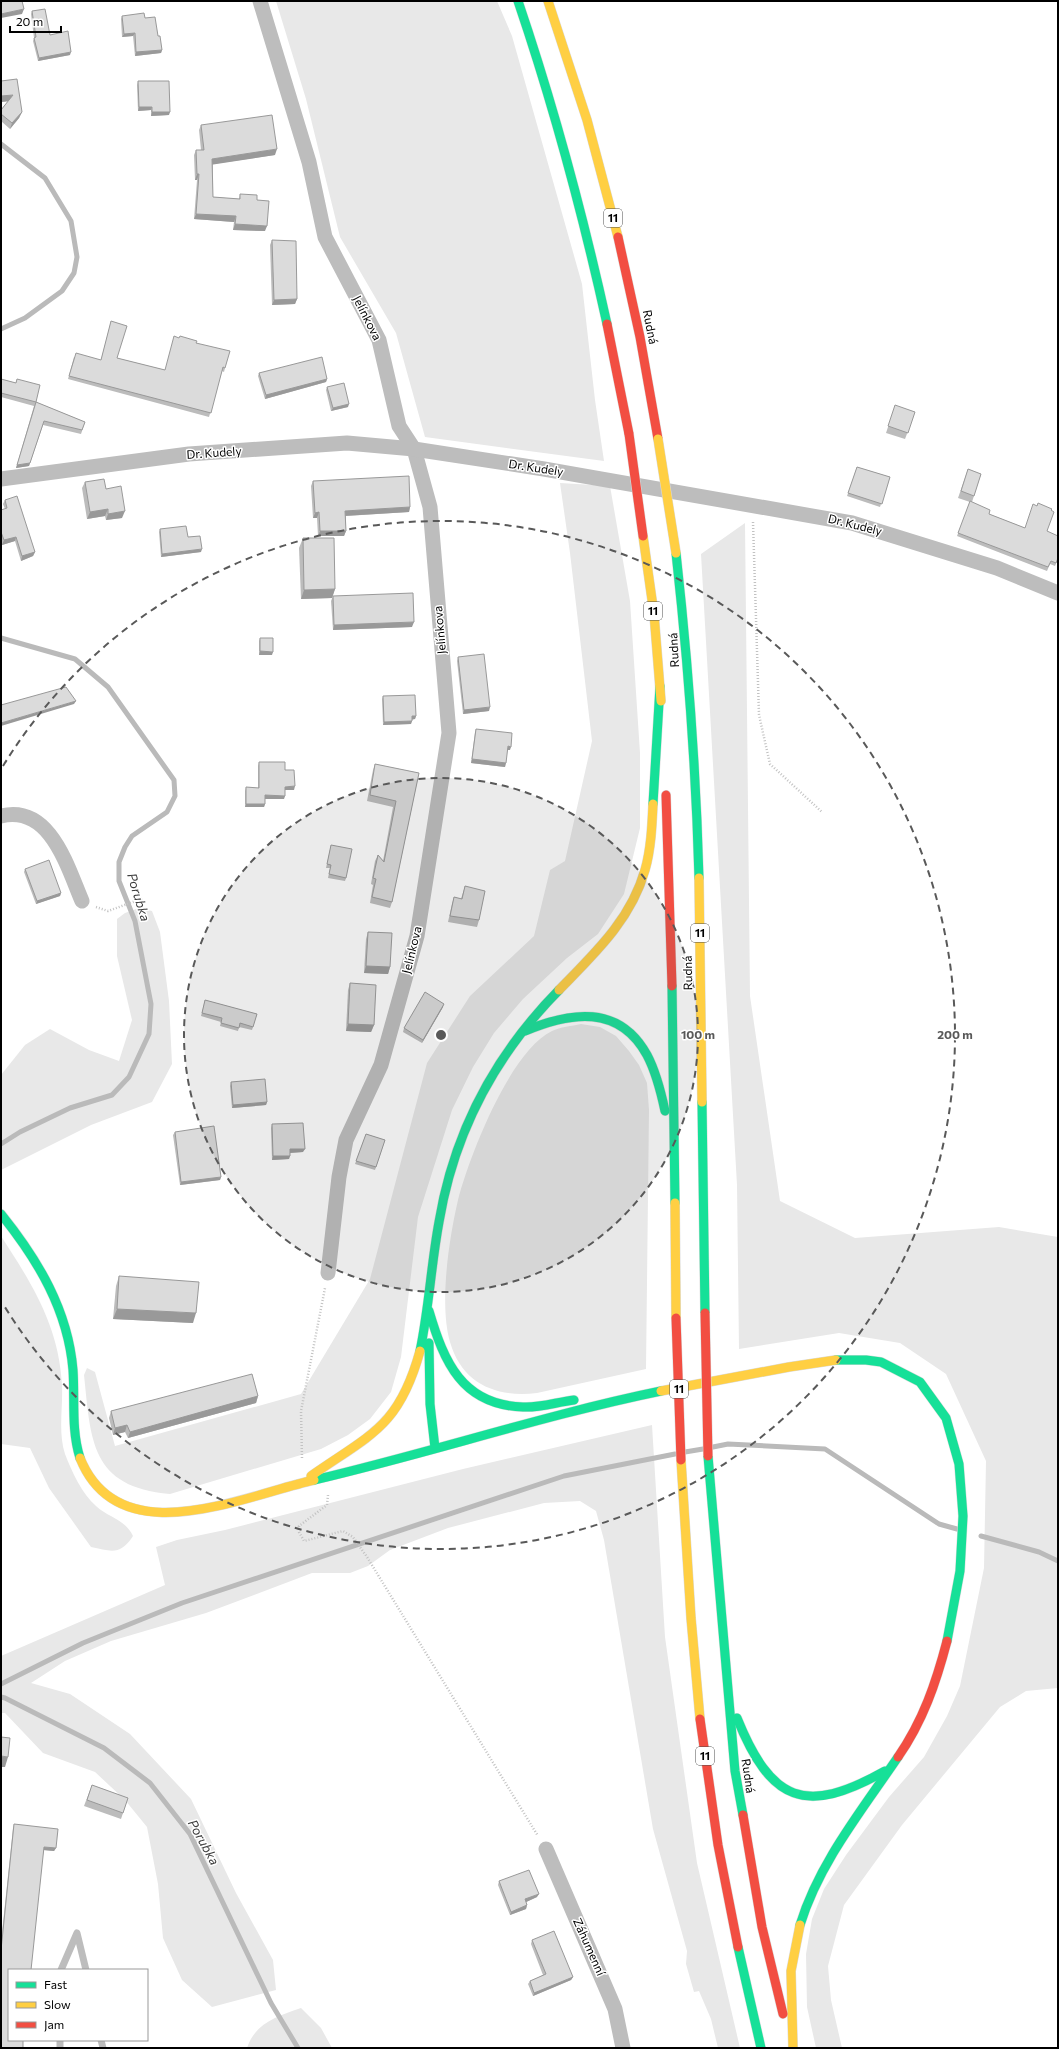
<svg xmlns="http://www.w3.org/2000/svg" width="1059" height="2049" viewBox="0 0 1059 2049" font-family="Commissioner,sans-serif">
<rect width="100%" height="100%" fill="#fff"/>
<g fill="#e8e8e8">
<path d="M276,1h221l15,35 70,248 13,116 9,61 -179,-24 -29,-104 -56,-96 -34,-138z"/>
<path d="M560,483l50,3 20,115 10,152v75l-16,66 -26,40 -31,24 -44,41 -29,34 -21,34 -21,43 -34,107 -17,140 -10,35 -21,27 -22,16 -27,14 -151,45c-80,-7 -79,-54 -86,-119l3,-7 8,4 20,74 186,-52 69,-115 57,-216 43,-67 64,-60 16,-66 15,-9 27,-120 -22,-188z"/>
<path d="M745,523l5,473 30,205 75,37 144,-11 59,10v451l-32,3 -26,16 -98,118 -58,80 -16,61 3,34 11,48h-26l-9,-41 -1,-53 6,-35 12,-30 22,-34 43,-58 35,-40 23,-41 13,-30 24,-118 2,-107 -40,-87 -46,-31 -61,-10 -100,16 -2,-164 -36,-631z"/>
<path d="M139,908l13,3 8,21 9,69 3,63 -20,38 -61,23 -90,45v-95l24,-30 25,-16 39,21 30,11 13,-41 -15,-64v-37l8,-6z"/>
<path d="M581,1024l19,3 16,9 13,15 10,14 8,18 2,27 -3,259 -109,24c-40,5 -75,-9 -87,-51 -11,-38 -1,-103 8,-142 11,-43 52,-149 94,-169 8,-4 20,-5 29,-7z"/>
<path d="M1,1236c31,48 58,90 61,149 1,23 -4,47 3,69 7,18 17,40 31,52 13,12 29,13 37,30 -13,20 -22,15 -42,11l-42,-59 -19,-40 -29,-4z"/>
<path d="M652,1425l13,212 32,226 43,185h-22l-7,-29 -12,-28 -5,1 -8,-28 1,-13 -34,-122 -49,-289 -8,-29 -16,-10 -36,2 -96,25 -58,22 -22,16 -18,7h-38l-106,40 -95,28 -46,20 -34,22 39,11 60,40 61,65 45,94 37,67 3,30 -64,17 -30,-27 -19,-42 -5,-54 -11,-57 -22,-27 -30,-28 -52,-19 -38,-40h-4v-57l164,-71 -9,-38 21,-7 48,-10 238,-61z"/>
<path d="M301,2008l20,20 11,20h-85c8,-25 31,-32 54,-40z"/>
</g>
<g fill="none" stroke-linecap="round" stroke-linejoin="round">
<g stroke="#bababa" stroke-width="5">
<path d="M1,144l44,34 26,43 6,36 -3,16 -12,18 -37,27 -24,11"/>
<path d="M1,638l74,21 33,28 66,93 1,16 -8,16 -35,24 -7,11 -6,15v19l16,40 16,83 -2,30 -20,43 -17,18 -42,13 -50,24 -19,12"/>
<path d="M713,1447l15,-3 97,5 114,75 18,5"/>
<path d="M685,1452l18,-3"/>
<path d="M981,1536l58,16 19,9"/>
<path d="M1,1684l82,-41 99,-40 382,-127 111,-22"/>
<path d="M1,1697l4,1 99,50 46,35 40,51 81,169 27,45"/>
</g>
<defs>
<g id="fast">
<path d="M518,1c36,106 65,214 89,323"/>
<path d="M676,553c12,108 20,216 23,325"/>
<path d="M653,804l7,-118"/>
<path d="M672,986l3,217"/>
<path d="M525,1031c45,-19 94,-27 122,24 9,17 14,37 18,56"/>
<path d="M702,1102l3,211"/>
<path d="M1,1214c37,46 67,96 72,156 2,29 -2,60 7,88"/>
<path d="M429,1311c15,51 33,94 94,96 17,1 34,-5 51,-7"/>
<path d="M429,1343l1,61 5,44"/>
<path d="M420,1351c9,-43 11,-86 19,-129 15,-90 56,-167 120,-232"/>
<path d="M836,1360h30l15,2 39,20 26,36 13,46 4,52 -3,55 -13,70"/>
<path d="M708,1456l27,315 8,44"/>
<path d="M314,1480c116,-27 230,-65 347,-89"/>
<path d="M737,1718c34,84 68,98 148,53"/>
<path d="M800,1925c19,-62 62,-115 98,-168"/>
<path d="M738,1947l23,101"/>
</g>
<g id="slow">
<path d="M548,1l39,119 31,117"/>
<path d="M643,536l11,78 7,87"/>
<path d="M699,878l3,224"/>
<path d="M559,990c35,-36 72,-70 86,-120 6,-21 7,-44 8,-66"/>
<path d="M675,1203l1,115"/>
<path d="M661,1391l128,-24 47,-7"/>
<path d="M80,1458c39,97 163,38 234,22"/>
<path d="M681,1460l10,158 9,101"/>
<path d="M311,1476c60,-42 88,-49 109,-125"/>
<path d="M793,2048l-2,-77 9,-46"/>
</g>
<g id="jam">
<path d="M618,237l22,100 18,102"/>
<path d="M607,324l22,110"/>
<path d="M666,795l6,191"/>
<path d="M700,1719l18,126 20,102"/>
<path d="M898,1757c25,-36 38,-74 49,-116"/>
<path d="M743,1815l19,112 21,87"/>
</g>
</defs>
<use href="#fast" stroke="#dbdbdb" stroke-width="10"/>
<use href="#slow" stroke="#dbdbdb" stroke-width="10"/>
<use href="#jam" stroke="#dbdbdb" stroke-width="10"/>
<g stroke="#c2c2c2" stroke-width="2.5" stroke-dasharray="1 2" stroke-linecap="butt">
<path d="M753,522l6,193 11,49 52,48"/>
<path d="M96,907l12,4 36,-13"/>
<path d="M302,1458l-1,-47 24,-123"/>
<path d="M328,1495l-1,10 -28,21v6l5,9 39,-10 10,6 14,20 171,279"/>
</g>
<g stroke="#bdbdbd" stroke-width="7">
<path d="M61,1970l16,-37 9,37"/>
<path d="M101,2040l2,8"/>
<path d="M60,2048v-8"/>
</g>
<g stroke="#bdbdbd" stroke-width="15">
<path d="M260,1l49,161 16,75 54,103 20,86 15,23 16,58 19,226 -32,203 -36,129 -35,75 -7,37 -11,96"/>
<path d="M1,479l188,-25 158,-11 67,6 130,20 308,54 145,45 61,25"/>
<path d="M1,816c49,-12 66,50 81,85"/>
<path d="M546,1849l69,160 8,39"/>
</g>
<use href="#fast" stroke="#16e098" stroke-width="9"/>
<use href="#slow" stroke="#ffcf43" stroke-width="9"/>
<use href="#jam" stroke="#f24e42" stroke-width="9"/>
<defs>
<path id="slow-bridge" d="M658,439l18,114"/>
<g id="jam-bridge">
<path d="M629,434l14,102"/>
<path d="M705,1313l3,143"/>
<path d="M676,1318l5,142"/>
</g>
</defs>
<use href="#slow-bridge" stroke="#dbdbdb" stroke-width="10" stroke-linecap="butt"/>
<use href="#jam-bridge" stroke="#dbdbdb" stroke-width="10" stroke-linecap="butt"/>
<use href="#slow-bridge" stroke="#ffcf43" stroke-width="9"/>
<use href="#jam-bridge" stroke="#f24e42" stroke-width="9"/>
</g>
<g fill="#bcbcbc">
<path d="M32,11l18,24 20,20 -32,6 -5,-20 1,-3 -3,-24z"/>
<path d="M122,16l23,2 13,18 4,14 -1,3 -26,3 -2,-20 -11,1 -1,-18z"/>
<path d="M1,81l21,31 -3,6 -9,11 -9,-8v-11l7,-9 -7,1z"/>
<path d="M138,81l31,34 -18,1v-6l-13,1 -1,-26z"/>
<path d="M201,125l74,30 -62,9v33l26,2 1,-5 17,6 8,31 -32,-1 1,-8 -40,-3 3,-39h-2l-1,-25 2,-5h5l-2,-20z"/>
<path d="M272,240l25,59 -2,5 -23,1 -2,-60z"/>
<path d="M111,321l6,37 48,12 31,-27 29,25 -1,4 -2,-1 -13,46 -141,-38 6,-22 27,3z"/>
<path d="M259,373l68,6 -1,3 -61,17 -7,-23z"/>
<path d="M1,379l15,4 1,-4 19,23 49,20 -4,12 -38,-9 -14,41 -13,2 18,-62 -33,-9z"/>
<path d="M327,387l21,20 -17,4 -5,-21z"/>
<path d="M895,406l20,6 -10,27 -19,-6z"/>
<path d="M857,467l33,10 -10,30 -33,-11z"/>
<path d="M968,469l13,5 -9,28 17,12 36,14 22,3 11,28 -3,7 -5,-2 -3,7 -90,-35 13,-34 -12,-4z"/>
<path d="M313,481l97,26 -1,5 -63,4v15l-2,5h-26l-1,-18h-4l-2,-32z"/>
<path d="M85,482l21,7 16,29 -16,2 -1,-4 -18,3 -5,-31z"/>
<path d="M5,500l30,52 -2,4 -12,5 -6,-20 -13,4 -1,-4v-31l4,-1 -2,-5z"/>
<path d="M160,529l28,8 13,15 -40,5 -2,-25z"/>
<path d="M303,538l32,51 -3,9 -31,1 -2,-51z"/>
<path d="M333,596l79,31 -79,3 -2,-29z"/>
<path d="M260,638l12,17h-13v-14z"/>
<path d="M458,657l31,54 -26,3 -6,-53z"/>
<path d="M383,696l33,20 -1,3h-3l-1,5 -28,1 -1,-26z"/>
<path d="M476,729l34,21h-3l-2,17 -34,-4 4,-31z"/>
<path d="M259,762l26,8 9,20h-9l-1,9h-19v5l-1,3h-19v-16l1,-4 12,1v-22z"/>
<path d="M375,764l44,9 -27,129 -2,6 -20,-5 3,-18 -2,-1 4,-23 3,-6 5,6 10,-54 -26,-6 6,-31z"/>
<path d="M331,845l15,33 -1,3 -17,-3 2,-10h-4z"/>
<path d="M25,869l36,24 -1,3 -24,8 -12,-32z"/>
<path d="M465,886l14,34 -2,7 -29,-5 4,-18 2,-7 7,2z"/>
<path d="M368,932l22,35 -2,7 -24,-1 2,-34z"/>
<path d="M350,983l24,42 -3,7 -25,-1 2,-41z"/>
<path d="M205,1000l52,14 -5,16 -13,-3 -1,4 -18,-5 1,-4 -20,-6z"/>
<path d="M443,1007l-21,36 -19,-11 1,-4z"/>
<path d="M231,1082l36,20 -1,3 -34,3 -2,-22z"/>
<path d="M272,1124l31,28 -13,1 -1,6 -17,1 -1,-32z"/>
<path d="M175,1132l46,45 -1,3 -40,5 -7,-50z"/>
<path d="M366,1134l19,6 -10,30 -20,-6z"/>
<path d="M119,1276l74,47 -80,-4 3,-33z"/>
<path d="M258,1396l-2,7 -128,35 -3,-6 -12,3 -4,-17 2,-7z"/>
<path d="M92,1785l36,13 -7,21 -37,-13z"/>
<path d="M14,1824l42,24 -2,3 -10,-1 -43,198v-106l12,-114z"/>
<path d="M499,1881l38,16 -11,5 1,3 -1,4 -16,6 -12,-30z"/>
<path d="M532,1940l41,37 -2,3 -38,16 -5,-12 2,-3 13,-6 -12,-31z"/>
</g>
<g fill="#999">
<path d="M24,9l-2,5 -21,4v-4z"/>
<path d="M135,33l-2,3 -11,1 2,-3z"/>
<path d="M162,50l-1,3 -26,3 1,-4z"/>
<path d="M71,52l-1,3 -32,6 1,-3z"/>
<path d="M13,95l-2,6 -10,1v-6z"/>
<path d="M139,107h13l-1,3 -13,1z"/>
<path d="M22,112l-3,6 -9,11 2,-6z"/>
<path d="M152,112h18l-1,3 -18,1z"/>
<path d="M277,149l-2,6 -65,10 2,-6z"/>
<path d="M197,174h2l-2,6h-2z"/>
<path d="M196,214l40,2 -2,6 -40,-3z"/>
<path d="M235,224l32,2 -2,5 -32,-1z"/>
<path d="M297,299l-2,5 -23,1 2,-5z"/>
<path d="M327,379l-1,3 -61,17 1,-4z"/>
<path d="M349,404l-1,3 -17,4 2,-3z"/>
<path d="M30,463l-1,3 -13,2 1,-3z"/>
<path d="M410,507l-1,5 -66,4 2,-5z"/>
<path d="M108,509l-3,7 -18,3 3,-7z"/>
<path d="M125,511l-3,7 -16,2 2,-6z"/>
<path d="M319,512l-2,6h-4l2,-5z"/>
<path d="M320,531h26l-2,5h-26z"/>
<path d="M16,537l-1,4 -13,4 2,-5z"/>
<path d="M202,549l-1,3 -40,5 1,-3z"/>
<path d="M35,552l-2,4 -12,5 1,-5z"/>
<path d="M335,589l-3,9 -31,1 3,-9z"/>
<path d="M414,622l-2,5 -79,3 1,-5z"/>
<path d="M260,651l13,1 -1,3h-13z"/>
<path d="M76,701l-2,3 -73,22v-3z"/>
<path d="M490,707l-1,4 -26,3 1,-4z"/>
<path d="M412,716h4l-1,3 -4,1z"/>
<path d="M412,721l-1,3 -28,1 1,-3z"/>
<path d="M508,746l3,1 -1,3h-3z"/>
<path d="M472,759l34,4 -1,4 -34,-4z"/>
<path d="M295,786l-1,4h-10l1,-3z"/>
<path d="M265,795l20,1 -1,3h-20z"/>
<path d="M246,804h19l-1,3h-19z"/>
<path d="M61,893l-1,3 -24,8 1,-3z"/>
<path d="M366,966l24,1 -2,7 -24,-1z"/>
<path d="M444,1004l-1,3 -21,36 1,-3z"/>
<path d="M348,1024l26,1 -3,7 -25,-1z"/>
<path d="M267,1102l-1,3 -34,3 1,-3z"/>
<path d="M290,1149h15l-2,3 -15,1z"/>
<path d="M273,1156h17l-1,3 -17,1z"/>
<path d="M221,1177l-1,3 -40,5 1,-3z"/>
<path d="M117,1309l79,4 -3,10 -80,-4z"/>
<path d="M258,1396l-2,7 -128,35 2,-6z"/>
<path d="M127,1425l-2,7 -12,3 2,-7z"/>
<path d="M1,1756l7,1 -3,10h-4z"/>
<path d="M44,1847l12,1 -2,3 -11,-1z"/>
<path d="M539,1894l-2,3 -13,6 1,-4z"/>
<path d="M527,1905l-1,4 -16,6 1,-3z"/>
<path d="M573,1977l-2,3 -38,16 1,-3z"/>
</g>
<g fill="#dbdbdb" stroke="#999">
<path d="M1,1h21l2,8 -23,5z"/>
<path d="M45,9l5,26 18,-4 3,21 -32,6 -5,-20 2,-1 -4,-26z"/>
<path d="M144,13l1,5 10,-1 3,19h2l2,14 -26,2 -1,-19 -11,1 -2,-18z"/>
<path d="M17,79l5,33 -10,11 -11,-9v-4l12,-15 -12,1v-15z"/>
<path d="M138,81h31l1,31h-18v-5h-13z"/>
<path d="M272,115l5,34 -65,10 1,38 27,2v-5l17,1v5l12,1 -2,25 -32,-2 1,-8 -40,-2 3,-40h-2l-1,-24h8l-3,-25z"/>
<path d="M272,240l24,1 1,58 -23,1z"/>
<path d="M111,321l16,5 -10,32 48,12 9,-34 5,2 1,-2 17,5 -1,2 34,8 -5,17 -2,-1 -12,46 -142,-37 7,-23 25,7z"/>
<path d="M322,357l5,22 -61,16 -7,-22z"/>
<path d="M1,379l15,4 1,-4 23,6 -4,17 -35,-9z"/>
<path d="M344,383l5,21 -16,4 -6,-21z"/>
<path d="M36,402l49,20 -3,8 -38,-9 -14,42 -13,2z"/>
<path d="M895,405l20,7 -7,21 -20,-7z"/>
<path d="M857,467l33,10 -8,27 -34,-11z"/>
<path d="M968,469l13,5 -7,22 -13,-5z"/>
<path d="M409,476l1,31 -65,4 1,20h-26l-1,-19 -4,1 -2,-32z"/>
<path d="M104,479l2,10 15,-3 4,25 -17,3v-5l-18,3 -5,-30z"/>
<path d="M17,496l18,56 -13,4 -6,-19 -12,3 -3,-8v-22l6,-2 -2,-8z"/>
<path d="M970,501l20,9 -1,4 36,14 8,-24 4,2 1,-3 14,6 -1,1 3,2 -7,19 11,5v22l-2,5 -5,-2 -3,6 -90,-34z"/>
<path d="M186,526l2,11 12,-1 2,13 -40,5 -2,-25z"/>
<path d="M303,538h31l1,51 -31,1z"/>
<path d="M413,593l1,29 -80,3 -1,-29z"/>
<path d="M260,638h13v14l-13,-1z"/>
<path d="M484,654l6,53 -26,3 -6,-53z"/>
<path d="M66,687l10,14 -75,22v-18z"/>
<path d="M415,695l1,21h-4v5l-28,1 -1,-26z"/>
<path d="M476,729l36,4 -1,14 -3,-1 -2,17 -34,-4z"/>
<path d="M259,762h26v8h9l1,16 -10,1v9l-20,-1v9h-19v-17l13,1z"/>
<path d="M375,764l44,9 -27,129 -20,-5 4,-18 -3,-1 5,-23 6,7 12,-61 -26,-6z"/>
<path d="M331,845l21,4 -6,29 -17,-4 2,-9 -4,-1z"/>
<path d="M49,860l12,33 -24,8 -12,-32z"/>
<path d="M465,886l20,5 -6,29 -29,-4 4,-19 8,2z"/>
<path d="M368,932l24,1 -2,34 -24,-1z"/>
<path d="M350,983l26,2 -2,40 -26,-1z"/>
<path d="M425,992l19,12 -21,36 -19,-12z"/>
<path d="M205,1000l52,14 -4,13 -13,-4 -1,5 -18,-5 1,-5 -20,-5z"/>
<path d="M265,1079l2,23 -34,3 -2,-23z"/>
<path d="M303,1123l2,26h-15v7h-17l-1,-32z"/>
<path d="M214,1126l7,51 -40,5 -6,-50z"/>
<path d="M366,1134l19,6 -9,27 -20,-6z"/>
<path d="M119,1276l80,6 -3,31 -79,-4z"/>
<path d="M252,1374l6,22 -128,36 -3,-7 -12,3 -4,-17z"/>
<path d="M1,1737l9,1 -2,19 -7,-1z"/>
<path d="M92,1785l36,13 -5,15 -36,-13z"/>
<path d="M14,1824l44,5 -2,19 -12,-1 -13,123h-22v70h14v8h-22v-98z"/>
<path d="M529,1870l10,24 -14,5 2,6 -16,7 -12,-31z"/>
<path d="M554,1931l19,46 -39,16 -4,-12 16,-7 -14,-34z"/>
</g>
<circle cx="441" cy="1035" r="257" fill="#595959" fill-opacity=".12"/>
<g fill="none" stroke="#595959" stroke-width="2" stroke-dasharray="7 5">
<circle cx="441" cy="1035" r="257"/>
<path d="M3 766A514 514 0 1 1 3 1304"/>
</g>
<g text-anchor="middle" stroke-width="3" stroke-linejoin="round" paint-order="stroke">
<g fill="#fff" stroke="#4c4c4c" stroke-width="1">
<rect x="604" y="209" width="18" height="18" rx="3"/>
<rect x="644" y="602" width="18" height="18" rx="3"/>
<rect x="691" y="924" width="18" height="18" rx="3"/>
<rect x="670" y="1380" width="18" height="18" rx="3"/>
<rect x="696" y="1747" width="18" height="18" rx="3"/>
</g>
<g font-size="11" font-weight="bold" fill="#000">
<text x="613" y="222">11</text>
<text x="653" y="615">11</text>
<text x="700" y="937">11</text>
<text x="679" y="1393">11</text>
<text x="705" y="1760">11</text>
</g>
<g font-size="12" fill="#000" stroke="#fff">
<text transform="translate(367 318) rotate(63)" y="4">Jelínkova</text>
<text transform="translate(650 327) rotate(79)" y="4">Rudná</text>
<text transform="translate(214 453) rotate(-4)" y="4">Dr. Kudely</text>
<text transform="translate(536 468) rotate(9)" y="4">Dr. Kudely</text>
<text transform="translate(855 525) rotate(14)" y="4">Dr. Kudely</text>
<text transform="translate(440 630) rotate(-95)" y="4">Jelínkova</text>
<text transform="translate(674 650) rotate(-93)" y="4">Rudná</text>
<text transform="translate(412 950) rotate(-76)" y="4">Jelínkova</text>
<text transform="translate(688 973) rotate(-91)" y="4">Rudná</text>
<text transform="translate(748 1776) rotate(82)" y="4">Rudná</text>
<text transform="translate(589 1947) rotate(66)" y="4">Záhumenní</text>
</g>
<g font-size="13" font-style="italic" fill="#3d3d3d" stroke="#fff">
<text transform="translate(139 897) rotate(73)" y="5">Porubka</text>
<text transform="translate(204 1842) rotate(61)" y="5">Porubka</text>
</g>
</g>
<circle cx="441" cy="1035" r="6" fill="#595959" stroke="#fff" stroke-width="2"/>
<g font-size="12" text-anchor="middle" font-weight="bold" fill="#595959" stroke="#fff" stroke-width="3" stroke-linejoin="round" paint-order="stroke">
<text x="698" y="1039">100 m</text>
<text x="955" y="1039">200 m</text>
</g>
<rect width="1059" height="2049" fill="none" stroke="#000000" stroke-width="4"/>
<rect x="8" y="1969" width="140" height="72" fill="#ffffff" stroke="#999999"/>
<rect x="16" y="1982" width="20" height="6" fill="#16e098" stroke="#999999"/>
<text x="44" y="1989" font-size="12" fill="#000000">Fast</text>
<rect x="16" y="2002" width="20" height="6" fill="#ffcf43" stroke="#999999"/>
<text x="44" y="2009" font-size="12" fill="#000000">Slow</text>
<rect x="16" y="2022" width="20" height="6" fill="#f24e42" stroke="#999999"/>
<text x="44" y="2029" font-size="12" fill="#000000">Jam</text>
<path d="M10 26v6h51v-6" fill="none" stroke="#000000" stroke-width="2"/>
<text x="16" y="26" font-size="12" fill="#000000" stroke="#ffffff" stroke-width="3" paint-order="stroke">20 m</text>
</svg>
